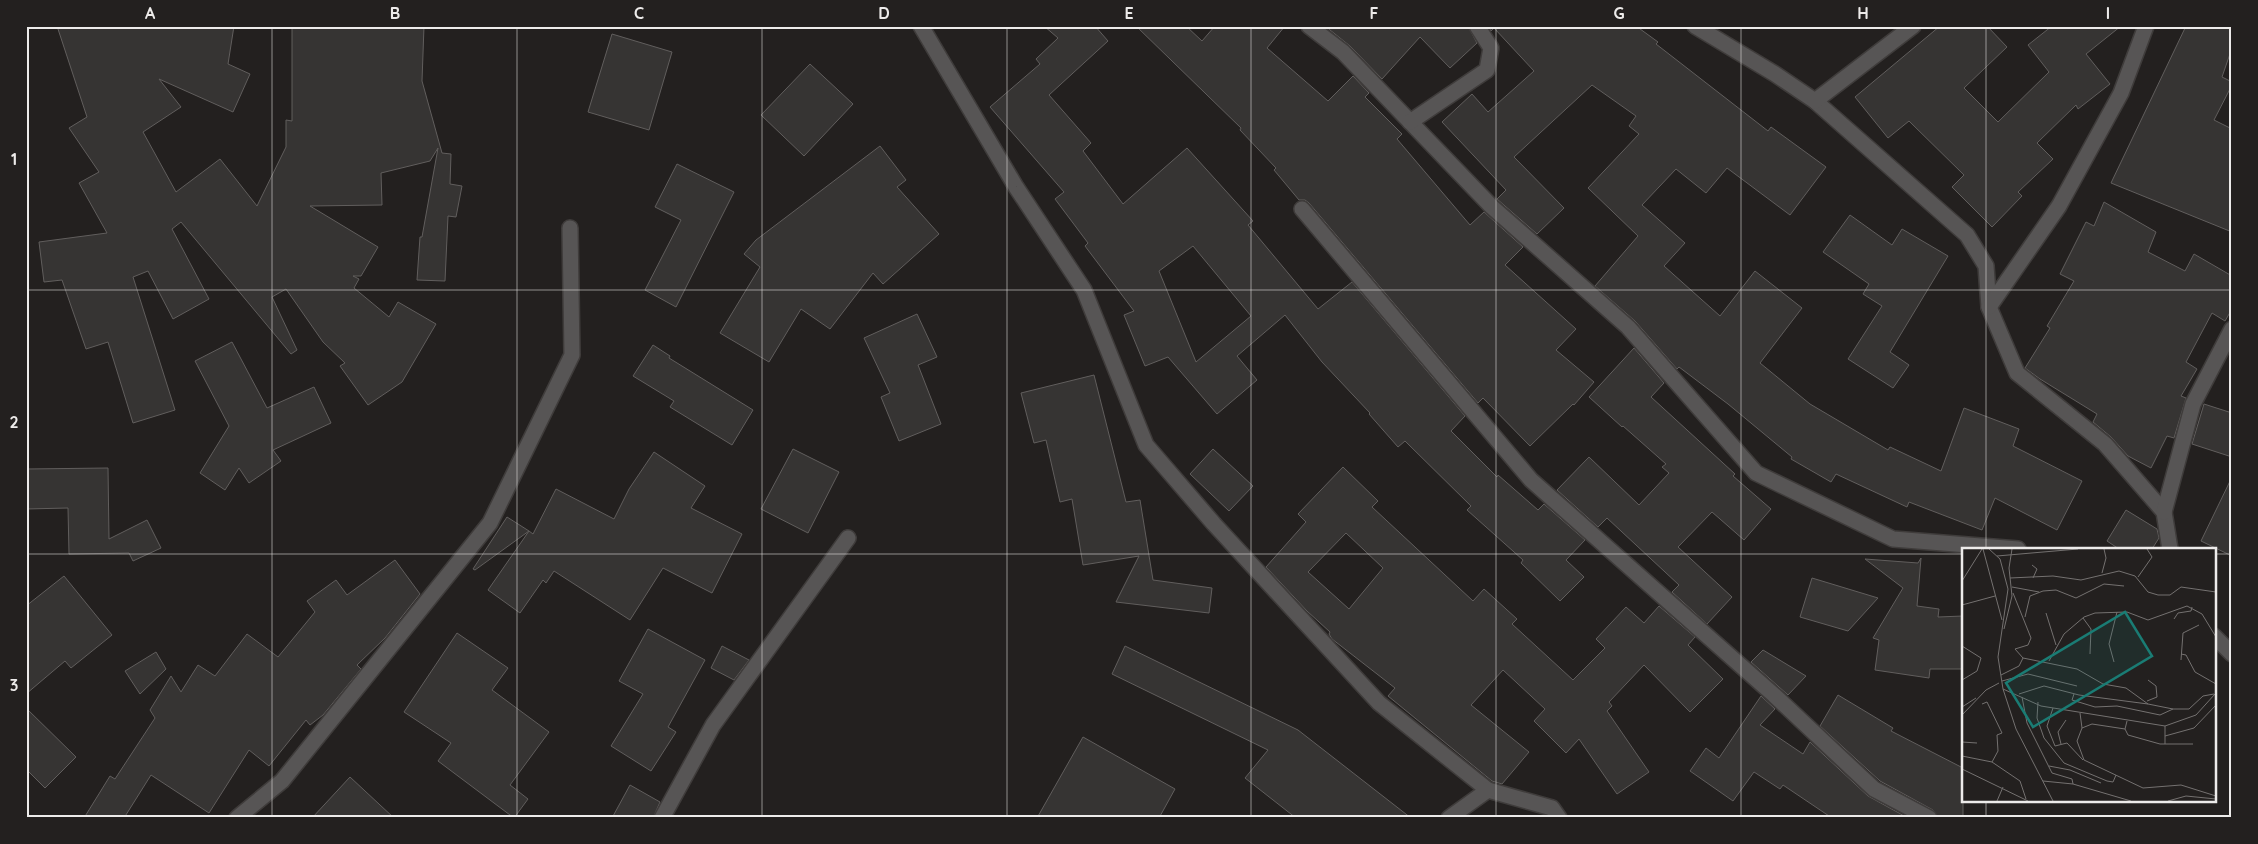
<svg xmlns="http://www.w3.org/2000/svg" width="2258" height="844" viewBox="0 0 2258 844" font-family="Quicksand,sans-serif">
<rect width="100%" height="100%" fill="#23201f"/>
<g fill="#363433" stroke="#615e5d" fill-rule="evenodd">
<path d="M57,26h177l-6,38 22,10 -17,38 -74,-33 22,28 -38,25 33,60 44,-33 37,47 29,-59v-27l6,1v-95h132l-2,55 20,72 9,1 -1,30 12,2 -6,31 -8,-1 -3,65 -28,-1 3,-43h2l16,-89 -8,13 -49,12 1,32 -72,1 68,41 -17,29h-8l6,3 -5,9 35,29 9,-15 38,22 -34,58 -34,23 -28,-39 5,-3 -22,-21 -37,-53 -14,8 25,53 -6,4 -110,-132 -9,7 37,70 -36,20 -25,-48 -15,6 42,133 -42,13 -25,-81 -22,7 -24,-69 -18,2 -5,-40 68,-9 -28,-50 20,-11 -30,-44 18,-11z"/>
<path d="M1044,26h51l13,15 -59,54 42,48 -8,8 40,53 64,-56 66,73 -5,4 70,84 34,-27 113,134 -14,15 46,46 1,-2 40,35 6,-6 41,36 -19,20 18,17 -24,24 -39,-38 2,-3 -56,-50 4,-4 -66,-65 -7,6 -29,-33 1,-1 -48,-51 -37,-47 -48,41 20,24 -40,34 -49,-57 -23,9 -21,-51 10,-4 -49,-65 3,-3 -33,-44 9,-7 -74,-85 50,-43 -4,-5 22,-21zM1193,246l58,70 -55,46 -37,-91z"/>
<path d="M1136,26h50l16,15 13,-15h70l-18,22 61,53 25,-25 16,17 -4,4 37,37 -5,5 73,86 14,-13 39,35 -18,18 71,64 -20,21 38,32 -20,23 -1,-1 -43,42 -47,-48 -5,5 -169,-200 -4,-3h-6l-25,-30 2,-2 -36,-38 1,-2z"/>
<path d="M1325,26h143l9,17 -27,25 -30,-31 -38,42 -32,-33z"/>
<path d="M1488,26h148l22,16 -2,2 112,87 3,-4 55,40 -36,48 -63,-47 -21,25 -30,-24 -34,36 43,38 -21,23 56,50 35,-45 47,37 -42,55 50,41 78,46 2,-3 51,24 23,-63 55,21 -6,17 69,35 -25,49 -62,-32 -13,32 -73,-28 -2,5 -71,-33 -5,8 -40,-23 1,-2 -64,-53 -49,-37 -2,2 -42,-48 -40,-35 43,-50 -50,-48 51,-54 -10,-8 7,-10 -44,-31 -78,72 50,51 -27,26 -40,-35 9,-9 -64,-68 30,-28 16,18 46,-41 -40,-43 -3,3z"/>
<path d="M1940,26h47l20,21 -43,41 34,34 51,-50 -21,-27 24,-19h69l-35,28 24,30 -32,25 -2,-4 -39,38 16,16 -35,33 4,4 -30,31 -40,-40 12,-12 -55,-54 -21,17 -33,-41z"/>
<path d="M2186,26h46v22l-10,29 10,5v3l-18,35 18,9v103l-121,-49z"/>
<path d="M612,34l60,18 -23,78 -61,-18z"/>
<path d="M810,64l43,40 -49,52 -43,-41z"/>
<path d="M880,146l26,34 -9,7 42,47 -56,50 -10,-11 -43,56 -29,-20 -32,53 -49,-29 40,-66 -16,-13 12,-14z"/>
<path d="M677,164l57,28 -58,115 -31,-17 36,-70 -26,-13z"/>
<path d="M2104,202l52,30 -8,20 37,19 9,-17 38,22v33l-7,12 -13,-8 -26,49 11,7 -16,27 5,2 -12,40 -7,-2 -16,32 -23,-12 -17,-19 -18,-15 4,-8 -57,-35 -15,-11 25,-40 -3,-2 27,-45 -14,-7 26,-52 8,4z"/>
<path d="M1850,215l42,30 10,-16 46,27 -58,96 19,13 -16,23 -45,-29 34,-53 -19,-12 6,-10 -46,-32z"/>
<path d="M917,314l20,43 -19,8 23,59 -42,17 -18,-44 9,-4 -26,-55z"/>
<path d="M232,342l35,66 47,-21 17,36 -58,27 8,11 -32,22 -10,-15 -14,22 -25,-17 29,-47 -34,-65z"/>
<path d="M653,345l17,11 -1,2 84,52 -21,35 -62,-38 4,-6 -41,-25z"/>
<path d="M1634,348l30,35 -13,14 84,77 -2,2 38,33 -27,31 -32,-28 -34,35 54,50 -25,27 -35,-32 7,-7 -72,-67 -9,9 -41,-37 32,-33 50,48 30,-32 -7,-6 4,-3 -43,-38 -1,1 -33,-30z"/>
<path d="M1094,375l32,127 14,-2 13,80 59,8 -3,25 -93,-11 23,-46 -56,9 -11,-66 -12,3 -14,-62 -12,3 -13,-50z"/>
<path d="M2204,404l28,9v44l-40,-13z"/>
<path d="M793,449l46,23 -31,61 -47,-24z"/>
<path d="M1213,449l40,37 -24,25 -39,-37z"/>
<path d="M654,452l51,34 -14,22 51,26 -30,59 -49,-25 -33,52 -76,-49 -8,12 -3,-3 -23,33 -32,-23 41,-59 4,3 23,-45 58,30 15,-30z"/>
<path d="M1343,467l35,34 -6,6 101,94 11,-12 33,30 -5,5 61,56 32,-32 -9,-9 30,-32 18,16 15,-17 36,31 -7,8 35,34 -33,33 -46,-47 -35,37 3,4 -5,5 42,61 -32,22 -38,-55 -13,14 -32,-32 11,-12 -42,-39 -32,35 58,47 -27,32 -10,-3 -104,-85 7,-8 -63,-49 -3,-5 1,-2 -23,-21 -41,-44 40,-45 -8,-8zM1346,533l37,35 -34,41 -41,-37z"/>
<path d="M108,468l1,71 38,-19 14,28 -28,13 -4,-8 -60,1 -1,-46 -42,1v-40z"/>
<path d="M2232,477v79l-31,-15z"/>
<path d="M2126,510l31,19 2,9 -7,11h-33l-12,-8z"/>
<path d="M507,517l22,14 -54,39 -2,-1z"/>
<path d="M1921,558l-4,48 22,3 -1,8 25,-1v53h-33l-1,9 -54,-8 4,-30 -6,-2 30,-50 -38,-29 53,4z"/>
<path d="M395,560l25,34 -35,44 -28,27 4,4 -38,46 -13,10 -4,-5 -37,46 -20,-16 -40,63 -58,-38 -27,43h-40l26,-42 5,3 40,-61 -5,-8 21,-34 10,16 17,-27 17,11 32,-42 31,23 37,-45 -8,-11 29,-21 11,15z"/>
<path d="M64,576l48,59 -41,33 -6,-7 -39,33v-88z"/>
<path d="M1812,578l66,20 -30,33 -48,-14z"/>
<path d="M648,629l57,31 -37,67 8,5 -25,39 -40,-25 32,-52 -24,-13z"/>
<path d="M457,633l51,35 -16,22 57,42 -39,53 18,14 -14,19 -76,-57 13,-18 -47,-31z"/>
<path d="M722,646l27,14 -15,20 -23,-12z"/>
<path d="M1125,646l173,84 113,88h-115l-51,-40 23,-28 -156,-76z"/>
<path d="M1763,650l43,26 -18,19 -37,-33z"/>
<path d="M156,652l10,17 -26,25 -15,-23z"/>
<path d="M1838,695l55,33 -2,3 72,37v50h-25l-5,-8 -53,-29 -60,-55z"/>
<path d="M1761,696l14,13 -15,16 43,29 7,-12 58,54 40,22h-76l-49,-33 -3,4 -26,-17 -21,29 -43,-30 16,-23 13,10z"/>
<path d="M26,708l50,49 -31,31 -19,-19z"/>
<path d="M1083,737l92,52 -16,29h-122z"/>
<path d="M350,777l44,41h-82z"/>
<path d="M630,785l30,17 -7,16h-41z"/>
</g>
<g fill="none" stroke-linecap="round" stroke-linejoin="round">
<defs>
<g id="minor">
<path d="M921,26l95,161 68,103 62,155 68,79 165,179 109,87 64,18 7,10"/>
<path d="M1309,26l34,26 149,155 136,120 128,146 137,66 125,10"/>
<path d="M1695,26l80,48 40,27 152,134 19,31 3,41 28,66 88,71 59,68 6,37"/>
<path d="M1815,101l98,-75"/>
<path d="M1410,122l77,-52 4,-22 -14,-22"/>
<path d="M1302,209l229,271 243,215 100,94 55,29"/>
<path d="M1989,307l70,-101 62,-113 25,-67"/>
<path d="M2164,512l29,-108 39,-75"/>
<path d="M2214,636l18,18"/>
<path d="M237,818l45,-37 208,-258 82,-168 -2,-127"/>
<path d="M662,818l51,-93 135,-187"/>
<path d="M1449,818l39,-28"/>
</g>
</defs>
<use href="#minor" stroke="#3f3c3b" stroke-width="18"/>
<use href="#minor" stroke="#575555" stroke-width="15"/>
</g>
<path fill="none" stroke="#edebea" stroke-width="1" stroke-opacity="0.55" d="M272,26v792M517,26v792M762,26v792M1007,26v792M1251,26v792M1496,26v792M1741,26v792M1986,26v523M26,290h2206M26,554h1937M2214,554h18M1986,800v18"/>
<g transform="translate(1962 548)">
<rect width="254" height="254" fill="#23201f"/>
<path fill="none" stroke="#747170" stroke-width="1" d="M21,1l19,71M27,1l11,10 8,30 -10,68 5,32 13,40 37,72M35,8l81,-7M70,17l5,4 -4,9M140,25l4,-15 -2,-9M176,29l14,-20 -5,-8M48,30l43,-2 28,4 38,-9 16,5 13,16 10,3h12l11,-8 35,5M0,33l20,-32M50,39l27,5M51,45l18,45 -3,7 -13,4 8,9 54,11 26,15 23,4 22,16 25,5h16l14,-13 11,-2M0,57l33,-9M84,65l10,32M63,69l5,-21 13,-5 13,-1 20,8 28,-14 20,2M121,70l8,11 -1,25M212,71l4,-6 13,-2 1,-4M42,81l8,-33 -3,-28 3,-19M0,98l19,12 -4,13 -15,9M219,106l5,1 9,17 21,12M219,112l2,-27 16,-8M87,113l15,-27 20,-17 11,-4 32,-1 21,8 39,-14 15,8 14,23M152,114l-5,-18 8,-32M39,127l18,-9 4,-8M40,133l26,-7 49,12M41,141l38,17 124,20 31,-11 19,-21M57,146l25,-8 35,9 69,9M112,146l-2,6 23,7 22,-1 43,9 13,-6M60,149l5,26 25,50 20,6 1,5M185,153l10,-4 -1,-11 -8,-6M76,154l-1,16 7,20 20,25 43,18 6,1 3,-7M20,156l5,-2 15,31 -5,2 1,16 -6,11M0,159l14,-9M91,160l-6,18 8,20 12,-3 16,17M118,165l2,15M0,167l24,-25 13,-7M165,173l-2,8 3,6 32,9h33M163,181l-33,-5 -10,4 -5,13 7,19 59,28 38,-3 35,11M203,188l29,-8 22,-23M0,194l15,1M99,196l-3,-12 8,-12M203,196v-18M0,208l30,6 28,19 6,18M87,218l21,4 31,13M0,221l66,32M81,233l30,3 58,17M35,253l6,-14M206,253l18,-5 30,3"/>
<path fill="#1a7c74" fill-opacity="0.15" stroke="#1a7c74" stroke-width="2.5" d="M163,64l27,44 -119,71 -27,-44z"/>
<rect width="254" height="254" fill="none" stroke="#edebea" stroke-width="2.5"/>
</g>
<rect width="2258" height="844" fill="none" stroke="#23201f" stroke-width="55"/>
<rect x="28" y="28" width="2202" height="788" fill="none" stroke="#edebea" stroke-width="2"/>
<g font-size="16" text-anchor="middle" font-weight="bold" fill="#edebea">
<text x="150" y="19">A</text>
<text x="395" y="19">B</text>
<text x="639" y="19">C</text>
<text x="884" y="19">D</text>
<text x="1129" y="19">E</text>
<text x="1374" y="19">F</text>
<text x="1619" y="19">G</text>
<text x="1863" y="19">H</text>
<text x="2108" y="19">I</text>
<text x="14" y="165">1</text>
<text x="14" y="428">2</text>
<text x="14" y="691">3</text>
</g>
</svg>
